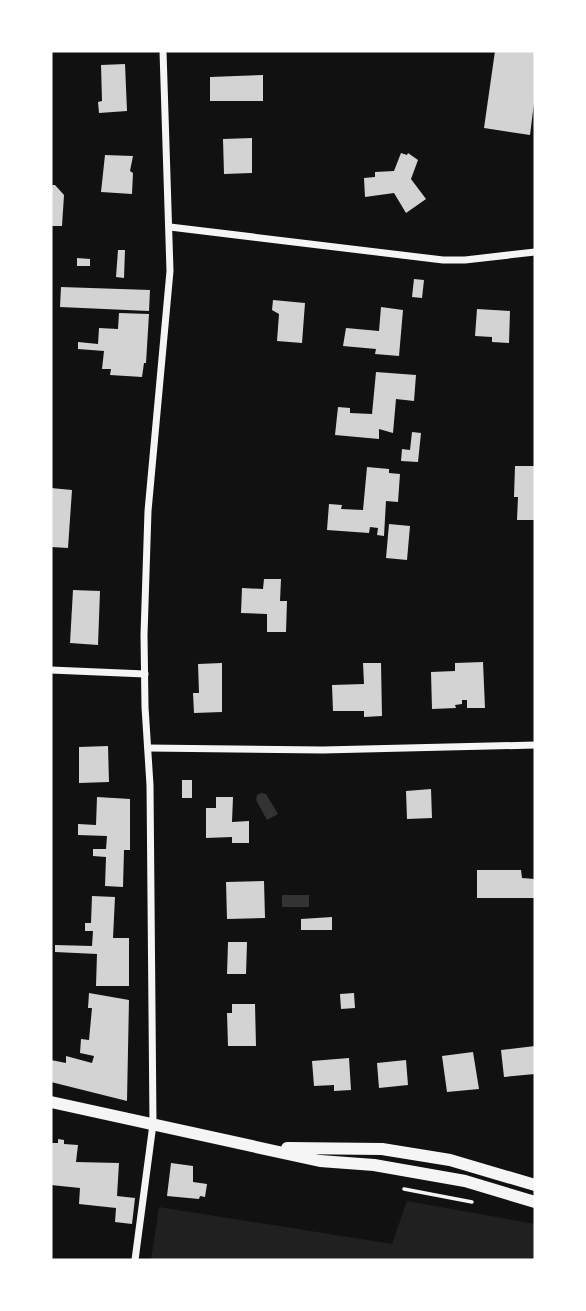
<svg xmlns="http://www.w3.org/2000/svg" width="586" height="1311" viewBox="0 0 586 1311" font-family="Spectral,serif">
<rect width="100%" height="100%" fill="#111"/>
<path fill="#202020" d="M407,1201l128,23v36h-384l8,-53 233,37z"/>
<g fill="#333">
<path d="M261,793l5,1 12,20 -11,6 -11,-20 1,-5z"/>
<rect x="282" y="895" width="27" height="12"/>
</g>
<g fill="#d3d3d3">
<path d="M495,51h40v44l-5,40 -46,-7z"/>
<path d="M125,64l2,47 -28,2 -1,-11 4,-1 -1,-36z"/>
<path d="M263,75v26h-53v-24z"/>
<path d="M252,138v35l-28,1 -1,-35z"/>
<path d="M401,153l6,2 1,-2 10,7 -7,19 15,20 -20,14 -12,-20 -29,4 -1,-19 11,-1v-5l19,-1z"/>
<path d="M105,155l28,1 -3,15 3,2 -1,21 -31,-2z"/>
<path d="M51,185h4l9,10 -2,31h-11z"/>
<path d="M118,250h7l-1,28 -8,-1z"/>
<path d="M77,258l13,1v7h-13z"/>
<path d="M414,279l10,1 -2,18 -10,-1z"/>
<path d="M61,287l89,3 -1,21 -89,-4z"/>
<path d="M273,300l32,3 -3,40 -25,-2 2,-27 -7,-4z"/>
<path d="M381,307l22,3 -4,46 -24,-2 1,-5 -33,-3 3,-18 33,3z"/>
<path d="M477,309l33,2 -1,32 -17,-1v-5l-17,-1z"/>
<path d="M119,313l30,1 -3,49h-2l-2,14 -32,-2 1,-6h-9l2,-18 -26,-2v-7l20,2 1,-16 19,1z"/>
<path d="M376,372l40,3 -2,26 -18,-2 -3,34 -14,-4v10l-44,-4 3,-28 12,1v5l22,1z"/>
<path d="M412,432l9,1 -3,29 -17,-1 1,-12 8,1z"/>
<path d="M515,466h20v54h-18l1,-23h-4z"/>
<path d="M367,467l22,2v4l11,1 -2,28 -12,-1 -2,35 -7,-1 1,-7 -8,-1 -1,6 -42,-3 2,-26 13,1 -1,4 22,1z"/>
<path d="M51,488l21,2 -4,58 -17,-1z"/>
<path d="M389,524l21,2 -3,34 -21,-2z"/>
<path d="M264,579h17l-1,22h7l-1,31h-19v-18l-26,-1 1,-25 21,1z"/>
<path d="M73,590l27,1 -2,54 -28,-2z"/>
<path d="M483,662l2,46h-18v-8h-5v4l-7,1 1,3 -24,1 -1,-37 24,-1v-8z"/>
<path d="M222,663v49l-28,1 -1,-20h6l-1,-29z"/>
<path d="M363,663h18l1,53 -18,1v-6h-31l-1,-26 32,-1z"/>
<path d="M108,746l1,36 -30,1v-36z"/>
<rect x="182" y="780" width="10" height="18"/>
<path d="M431,789l1,29 -25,1 -1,-28z"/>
<path d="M97,797l33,2v51h-6l-1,37 -18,-1 1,-29 -13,-1v-7h13l1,-13 -29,-1v-11l18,1z"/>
<path d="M216,797h17l-1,25 17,-1v22h-17v-6l-26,1v-30h10z"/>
<path d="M477,870h44l1,8 13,1v19h-58z"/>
<path d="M264,881l1,37 -38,1 -1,-37z"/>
<path d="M92,896l23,1 -2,41h16v48h-33l1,-32 -42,-2v-7l37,1 1,-15h-8v-8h6z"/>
<path d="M332,917v13h-31v-11z"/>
<path d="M228,942h19l-1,32h-19z"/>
<path d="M89,993l40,7 -2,101 -76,-19v-22l15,3v-7l26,7 2,-7 -14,-3 1,-14 8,1 3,-32h-4z"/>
<path d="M354,993l1,15 -14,1 -1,-15z"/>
<path d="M232,1004h23l1,42h-28l-1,-33h5z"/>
<path d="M535,1046v28l-31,3 -3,-27z"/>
<path d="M473,1052l6,37 -32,3 -5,-36z"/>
<path d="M349,1058l2,32 -17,1v-6l-20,1 -2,-25z"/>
<path d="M406,1060l2,25 -29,3 -2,-25z"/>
<path d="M58,1139l6,1v4l14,1 -2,17 43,1 -2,33 18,2 -3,26 -17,-2 1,-14 -37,-4 1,-16 -29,-3v-42h7z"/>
<path d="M171,1163l22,3v16l14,2 -2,13 -5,-1 -1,3 -32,-3z"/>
</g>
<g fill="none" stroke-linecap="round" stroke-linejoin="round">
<path stroke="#f5f5f5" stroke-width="3.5" d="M404,1189l68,13"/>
<g stroke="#f5f5f5" stroke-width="7">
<path d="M170,227l273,33h22l70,-8"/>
<path d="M51,670l94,4"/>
<path d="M148,748l175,2 212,-5"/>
<path d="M135,1260l18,-136 -3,-339 -5,-78 -1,-72 4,-124 22,-240 -7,-220"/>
</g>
<g stroke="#f5f5f5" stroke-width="12">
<path d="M51,1102l269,59 54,4 91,16 70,21"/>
<path d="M287,1148l95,1 68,11 85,25"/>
</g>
</g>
<rect width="586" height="1311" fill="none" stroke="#ffffff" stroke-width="105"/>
</svg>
